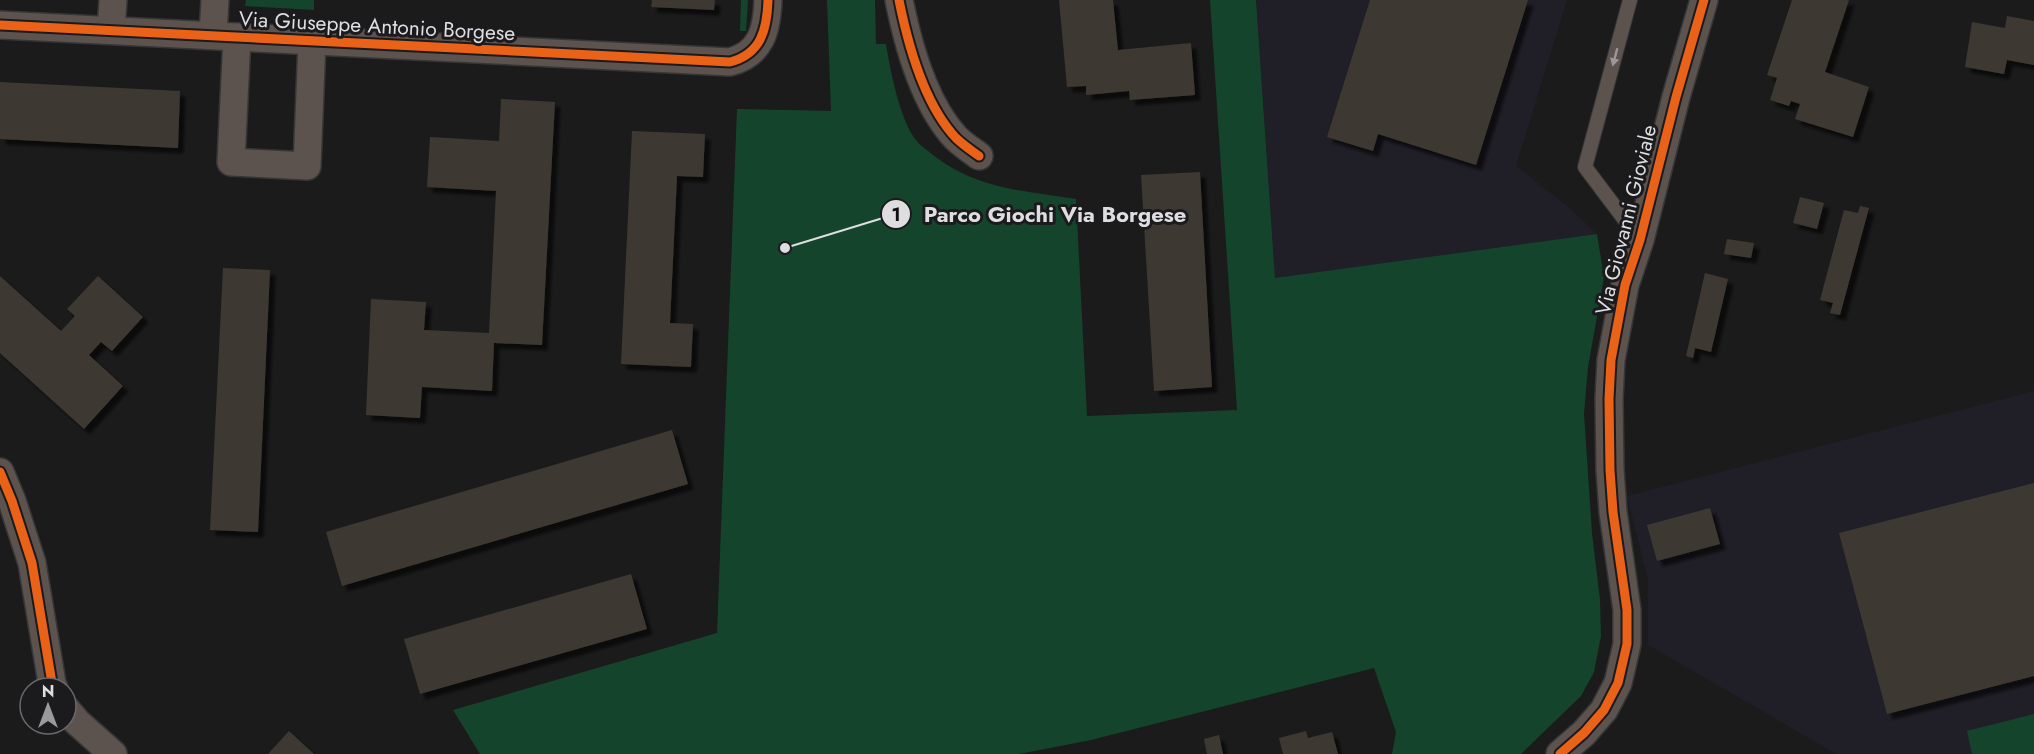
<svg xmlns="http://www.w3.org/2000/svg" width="2034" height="754" viewBox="0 0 2034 754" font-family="Jost,sans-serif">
<defs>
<filter id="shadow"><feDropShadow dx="5.5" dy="5.5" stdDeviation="1.5" flood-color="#0009"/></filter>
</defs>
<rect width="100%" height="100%" fill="#1b1b1c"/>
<g fill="#201e26">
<path d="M1256,0h311l-51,166 54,42 27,26 -322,45z"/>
<path d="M2034,391v363h-198l-188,-109v-65l-21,-84z"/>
</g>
<g fill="#14452c">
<path d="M246,0h68v10l-69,-4z"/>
<path d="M741,0h7l-2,31h-6z"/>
<path d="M827,0h48l1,44h10c4,25 14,77 30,96 4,6 12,10 17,15 43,34 92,36 143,44l11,217 150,-6 -27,-410h46l19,278 322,-44 7,43 -16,90 -4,47 8,119 8,67 1,36 -7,36 -13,24 -60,58h-129l4,-22 -22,-64 -283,72 -72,14h-539l-27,-44 264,-77 20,-524 94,2z"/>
<path d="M2034,714v40h-62l-5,-23z"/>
</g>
<g fill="#3e3833" filter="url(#shadow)">
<path d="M652,0h63l-1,10 -63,-3z"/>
<path d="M1059,0h54l5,50 73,-7 4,52 -65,5 -1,-9 -43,4v-9l-19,1z"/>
<path d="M1370,0h158l-52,165 -98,-31 -5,17 -46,-14z"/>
<path d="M1792,0h57l-24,72 44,15 -16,50 -58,-18 5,-15 -9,-3 -2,5 -19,-6 7,-22 -10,-3z"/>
<path d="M2007,16l27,5v44l-27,-5 -3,14 -39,-7 7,-45 33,6z"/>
<path d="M0,82l180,9 -2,57 -178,-9z"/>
<path d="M501,99l54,3 -13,243 -48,-2 -2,48 -70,-4 -2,31 -54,-3 5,-116 55,3 -2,28 65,3 7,-142 -69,-4 3,-50 69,4z"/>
<path d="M632,131l73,3 -2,43 -26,-1 -7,147 23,1 -2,43 -70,-3z"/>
<path d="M1200,172l12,215 -58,4 -13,-216z"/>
<path d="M1800,197l24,6 -7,26 -24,-6z"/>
<path d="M1860,206l9,2 -29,107 -10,-2 3,-10 -13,-3 24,-90 14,3z"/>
<path d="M1727,239l27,4 -3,15 -27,-4z"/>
<path d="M223,268l47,2 -12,262 -48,-2z"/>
<path d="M1705,273l23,6 -17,73 -16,-4 -2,10 -7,-2z"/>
<path d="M0,276l61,55 14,-15 -8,-7 31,-33 45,41 -31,34 -11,-9 -12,13 34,31 -39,43 -84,-76z"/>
<path d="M672,430l16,54 -346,102 -16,-54z"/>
<path d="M2034,483v193l-147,38 -48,-181z"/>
<path d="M1710,508l10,36 -63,17 -10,-36z"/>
<path d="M631,574l16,55 -227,65 -16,-55z"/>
<path d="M289,731l25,23h-46z"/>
<path d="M1306,731l2,7 24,-6 6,22h-55l-4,-16z"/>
<path d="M1219,735l4,19h-16l-3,-15z"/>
</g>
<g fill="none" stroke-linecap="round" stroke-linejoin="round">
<defs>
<path id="service" d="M1630,0l-45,167 55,73"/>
<g id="minor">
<path d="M899,0c9,45 25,104 57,138 7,7 15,12 23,18"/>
<path d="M0,25l730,37c31,-8 37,-32 38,-62"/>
<path d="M111,30l2,-30"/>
<path d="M213,35l2,-35"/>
<path d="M237,37l-6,125 76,4 5,-125"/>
<path d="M0,472l12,29 20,62 20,120 2,5"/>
<path d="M66,709l11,13 36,32"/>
<path d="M1560,754l24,-21 20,-23 14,-27 9,-39v-34l-14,-98 -3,-42 -1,-71 2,-39 14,-75 15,-45 36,-143 28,-97"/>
</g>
</defs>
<use href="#service" stroke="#363637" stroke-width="16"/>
<use href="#minor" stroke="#363637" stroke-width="30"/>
<use href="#service" stroke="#5c524e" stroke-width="14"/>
<use href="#minor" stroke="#5c524e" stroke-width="27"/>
<defs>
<g id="cycleway">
<path d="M899,0c9,45 25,104 57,138 7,7 15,12 23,18"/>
<path d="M0,25l730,37c31,-8 37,-32 38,-62"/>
<path d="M0,472l12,29 20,62 20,120 2,5"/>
<path d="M1560,754l24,-21 20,-23 14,-27 9,-39v-34l-14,-98 -3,-42 -1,-71 2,-39 14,-75 15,-45 36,-143 28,-97"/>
</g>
</defs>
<use href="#cycleway" stroke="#1b1a1d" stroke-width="13"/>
<use href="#cycleway" stroke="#ea6118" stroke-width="9"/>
</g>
<defs><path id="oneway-solid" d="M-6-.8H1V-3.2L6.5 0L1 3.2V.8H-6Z" transform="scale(1.5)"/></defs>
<use fill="#9d9897" href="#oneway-solid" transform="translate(1615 57) rotate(105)"/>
<g text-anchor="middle" stroke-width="6" stroke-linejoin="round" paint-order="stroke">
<g font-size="21" fill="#dedde0" stroke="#1b1a1d">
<text transform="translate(377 26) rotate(3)" y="7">Via Giuseppe Antonio Borgese</text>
<text transform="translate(1626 220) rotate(-76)" y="7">Via Giovanni Gioviale</text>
</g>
</g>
<path fill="none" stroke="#dedde0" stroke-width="2" d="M785 248L896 214"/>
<g fill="#dedde0" stroke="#1b1a1d" stroke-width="2">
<circle cx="785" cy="248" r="6"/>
<circle cx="896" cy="214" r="15"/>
</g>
<g font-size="18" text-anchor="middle" font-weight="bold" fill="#111">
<text x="896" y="221">1</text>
</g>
<g font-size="22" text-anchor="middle" font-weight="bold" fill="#dedde0" stroke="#1b1a1d" stroke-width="6" stroke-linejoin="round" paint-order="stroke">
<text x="1055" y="222">Parco Giochi Via Borgese</text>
</g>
<g transform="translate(48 706)"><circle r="28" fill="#1b1a1d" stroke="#69686b" stroke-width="1.5"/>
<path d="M0-4.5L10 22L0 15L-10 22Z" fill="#9a999b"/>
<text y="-9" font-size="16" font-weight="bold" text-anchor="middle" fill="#dedde0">N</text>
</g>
</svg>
